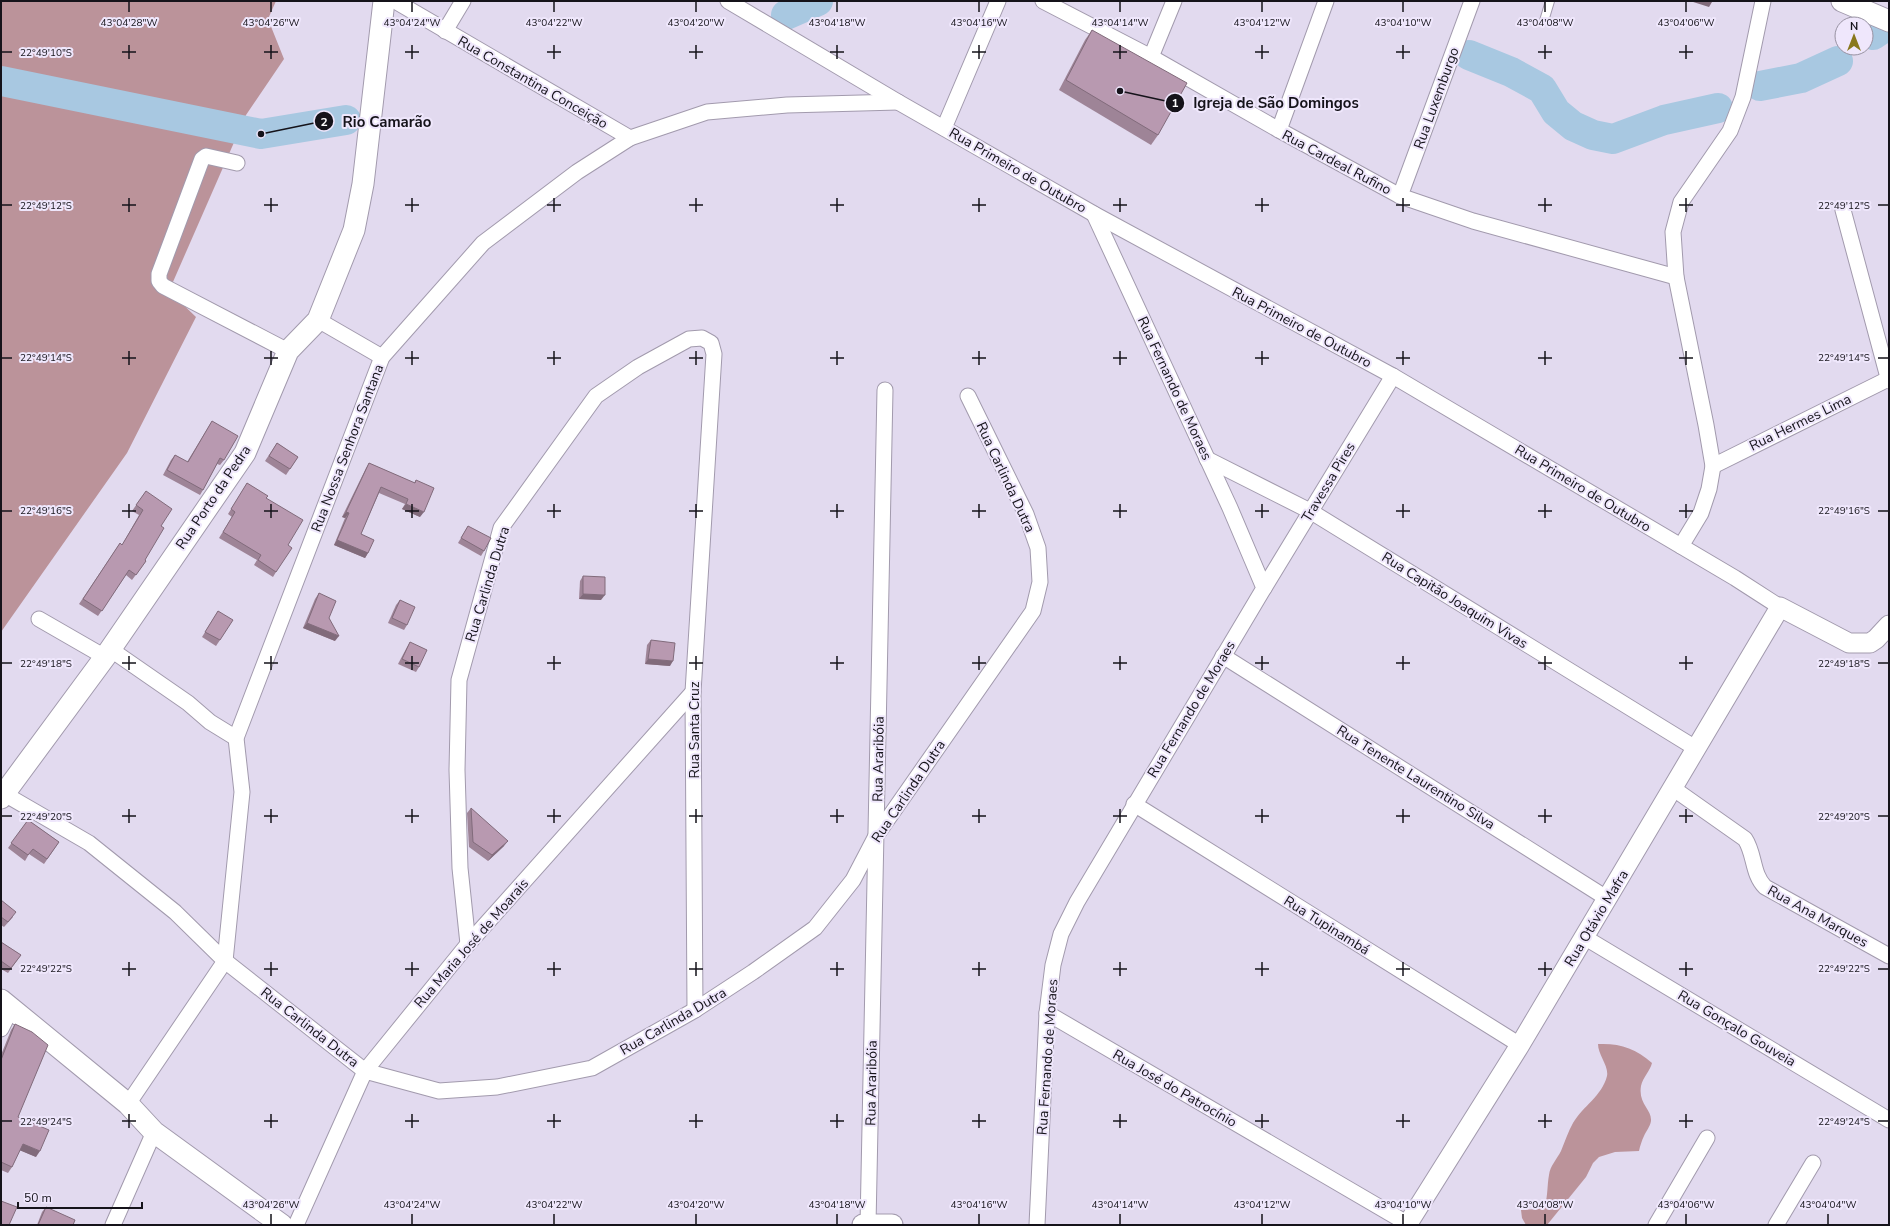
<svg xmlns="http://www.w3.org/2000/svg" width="1890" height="1226" viewBox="0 0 1890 1226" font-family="'Nunito Sans',sans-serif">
<rect width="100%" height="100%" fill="#e2daef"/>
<g fill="#bb939a">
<path d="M1,1h275l-8,18 16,40 -38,56 -77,176 27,26 -69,136 -126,179z"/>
<path d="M1598,1044c22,-1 37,4 54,19 -2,8 -9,14 -11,23 -3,18 11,23 10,35 -1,6 -5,10 -7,15 -2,4 -4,10 -5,15l-24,1 -16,5 -6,6 -7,14 -39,48h-21l-4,-7 -1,-8 17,-1 7,-4c3,-10 2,-19 4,-30 1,-9 8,-16 12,-24 4,-10 7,-19 12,-28 10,-17 29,-27 34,-47 2,-10 -9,-21 -9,-32z"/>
</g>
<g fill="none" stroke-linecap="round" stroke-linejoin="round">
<g stroke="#a8c8e1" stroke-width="30">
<path d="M786,15l32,-14"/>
<path d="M1873,35l12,-8"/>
<path d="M1469,55l42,17 31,17 14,23 17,14 20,9 20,4 51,-19 54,-12"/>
<path d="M1,81l260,53 85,-14"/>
<path d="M1760,86l41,-8 37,-17"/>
</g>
<defs>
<path id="service" d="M1544,21l6,-20"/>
<g id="minor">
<path d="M395,1l235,137"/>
<path d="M728,1l170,101 196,112 299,162 342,202 45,29"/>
<path d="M1043,1l108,56 128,73 121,66 73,25 203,56"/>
<path d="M445,31l18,-30"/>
<path d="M1151,57l23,-56"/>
<path d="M944,128l54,-127"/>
<path d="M1279,130l47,-129"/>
<path d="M237,163l-31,-7 -4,3 -43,115v7l4,5 125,65"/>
<path d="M1400,196l72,-195"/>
<path d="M1843,210l46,171"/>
<path d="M318,320l64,37"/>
<path d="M1207,459l103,52 387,238"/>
<path d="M1713,466l175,-87"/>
<path d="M1681,546l20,-33 8,-24 4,-23 -7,-41 -30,-148 -3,-45 8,-30 49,-71 13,-34 20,-96"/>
<path d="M1264,588l129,-212"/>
<path d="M39,619l66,38"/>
<path d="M110,649l78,54 22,19 26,16"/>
<path d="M1223,656l385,243"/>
<path d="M1674,789l71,50c10,15 7,35 20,48l124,69"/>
<path d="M1,792l88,51 86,69 50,49 140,110 74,20 58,-4 95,-19 103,-58 58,-38 62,-44 38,-48 23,-44 157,-225 7,-29 -2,-34 -12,-34 -58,-118"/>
<path d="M1134,804l386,241"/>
<path d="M1584,937l305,183"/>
<path d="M468,944l-8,-76 -3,-98 2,-90 42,-152 95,-132 42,-29 51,-28 13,-1 9,5 3,11 -21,338 2,318"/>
<path d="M1047,1013l363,212"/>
<path d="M1,1029l11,-22"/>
<path d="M128,1104l97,-143 17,-169 -6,-54 146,-381 101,-114 94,-71 53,-34 77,-26 80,-7 111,-3"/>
<path d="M113,1225l41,-93"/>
<path d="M296,1225l69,-154 103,-127 225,-252"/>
<path d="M868,1225l17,-835"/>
<path d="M1037,1225l10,-212 6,-48 8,-31 16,-32 187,-314 -34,-80 -136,-294"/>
<path d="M1656,1225l51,-87"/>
<path d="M1776,1225l37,-62"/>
</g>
<path id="tertiary" d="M1407,1225l113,-180 260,-438 69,36h21l6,-4 13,-14"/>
<g id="secondary">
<path d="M1842,1l47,20"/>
<path d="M1,798l104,-141 140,-204 43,-102 30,-31 36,-90 9,-46 21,-183"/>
<path d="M1,1000l127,104 26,28 128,93"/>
<path d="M863,1225h29"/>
</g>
</defs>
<use href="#service" stroke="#a29aad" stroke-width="10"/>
<use href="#minor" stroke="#a29aad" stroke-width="17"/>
<use href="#tertiary" stroke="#a29aad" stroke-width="21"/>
<use href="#secondary" stroke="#a29aad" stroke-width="23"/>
<use href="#service" stroke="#fff" stroke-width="8"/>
<use href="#minor" stroke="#fff" stroke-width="15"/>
<use href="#tertiary" stroke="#fff" stroke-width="19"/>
<use href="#secondary" stroke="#fff" stroke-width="21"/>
</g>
<g fill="#9e8497">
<path d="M1092,30l66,105 -7,10 -92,-55 26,-50z"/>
<path d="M212,421l12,39 -4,5 -3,-1 -14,26 -3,5 -37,-20 8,-15 4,-5 12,7z"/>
<path d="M277,443l21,14 -12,18 -21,-14z"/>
<path d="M369,463l45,20 2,-3 4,37 -18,-8 3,-5 -26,-11 -18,41 7,19 -3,5 -31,-13 11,-27 -3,-1 24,-49z"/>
<path d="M247,483l19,15 22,47 -12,27 -3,5 -19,-12 3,-5 -38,-22 13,-21 -4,-3z"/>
<path d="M146,491l15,35 -16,34 1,1 -14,19 -6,-5 -28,41 -19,-12 41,-61 2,2 17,-30 -7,-4z"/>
<path d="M468,526l16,25 -3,5 -23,-13z"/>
<path d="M583,576l18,24 -22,-1 1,-18z"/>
<path d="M319,593l10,25 6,23 -32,-13 12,-29z"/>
<path d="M400,600l7,25 -3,5 -16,-7 8,-18z"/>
<path d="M218,611l2,29 -4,6 -14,-9z"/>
<path d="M651,640l19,26 -25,-2 2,-19z"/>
<path d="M410,642l9,25 -3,5 -18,-8 9,-17z"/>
<path d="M471,808l33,38 -16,15 -19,-14 -2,-34z"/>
<path d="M28,820l31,22 -15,22 -15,-10 -4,7 -17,-13z"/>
<path d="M1,900l12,17 -9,10 -3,-2z"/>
<path d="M1,942l20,13 -13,18 -7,-4z"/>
<path d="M15,1024l3,93 18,40 -16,-7 -8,17 -4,6 -7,-3v-115l10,-25z"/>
<path d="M46,1207l27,18h-36l5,-13z"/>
</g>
<g fill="#816b7b">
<path d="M1690,1h19l3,1 -3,5z"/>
<path d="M406,504l18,8 -4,5 -18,-8z"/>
<path d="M346,512l3,1 -4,5 -3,-1z"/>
<path d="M337,540l31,13 -3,5 -31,-13z"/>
<path d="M583,594l22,1 -4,5 -22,-1z"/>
<path d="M307,623l32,13 -4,5 -32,-13z"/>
<path d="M648,659l25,2 -3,5 -25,-2z"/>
<path d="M508,841l-4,5 -16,15 4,-6z"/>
<path d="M23,1144l17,7 -4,6 -17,-7z"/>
</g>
<g fill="#b899b0" stroke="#816b7b">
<path d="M1092,30l95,53 -29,52 -92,-55z"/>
<path d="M212,421l26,15 -14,24 -4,-2 -17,32 -36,-20 8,-15 13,7z"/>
<path d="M277,443l21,14 -8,12 -21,-13z"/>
<path d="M369,463l46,20 1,-3 18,8 -10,24 -18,-8 2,-5 -27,-12 -20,47 13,6 -6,13 -31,-13 12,-27 -3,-1z"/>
<path d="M247,483l21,13 -2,2 37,22 -15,25 4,3 -16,24 -18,-12 3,-5 -38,-23 12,-20 -4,-3z"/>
<path d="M146,491l26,18 -11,17 3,2 -19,32 1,1 -10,14 -7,-5 -27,41 -19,-12 37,-56 2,2 21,-35 -7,-5z"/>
<path d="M468,526l23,12 -7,13 -23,-13z"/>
<path d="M583,576l22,1v18l-22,-1z"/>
<path d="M319,593l17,8 -7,17 10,18 -32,-13z"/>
<path d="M400,600l15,7 -8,18 -15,-7z"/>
<path d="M218,611l15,9 -13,20 -15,-8z"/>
<path d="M651,640l24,3 -2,18 -25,-2z"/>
<path d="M410,642l17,8 -8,17 -17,-8z"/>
<path d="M471,808l37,33 -16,14 -19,-13z"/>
<path d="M28,820l31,22 -12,17 -14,-10 -5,6 -17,-12z"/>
<path d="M1,900l15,12 -8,10 -7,-5z"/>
<path d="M1,942l20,13 -10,13 -10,-7z"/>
<path d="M15,1024l17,8 16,13 -30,72 31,13 -9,21 -17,-7 -11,23 -11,-5v-102z"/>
<path d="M1,1201l16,6 -8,18h-8z"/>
<path d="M46,1207l29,13 -2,5h-35z"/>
</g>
<path fill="none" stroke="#15131a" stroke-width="1.5" d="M129,2v10M271,2v10M412,2v10M554,2v10M696,2v10M837,2v10M979,2v10M1120,2v10M1262,2v10M1403,2v10M1545,2v10M1686,2v10M129,45v14M271,45v14M412,45v14M554,45v14M696,45v14M837,45v14M979,45v14M1120,45v14M1262,45v14M1403,45v14M1545,45v14M1686,45v14M2,52h10M122,52h14M264,52h14M405,52h14M547,52h14M689,52h14M830,52h14M972,52h14M1113,52h14M1255,52h14M1396,52h14M1538,52h14M1679,52h14M129,198v14M271,198v14M412,198v14M554,198v14M696,198v14M837,198v14M979,198v14M1120,198v14M1262,198v14M1403,198v14M1545,198v14M1686,198v14M2,205h10M122,205h14M264,205h14M405,205h14M547,205h14M689,205h14M830,205h14M972,205h14M1113,205h14M1255,205h14M1396,205h14M1538,205h14M1679,205h14M1878,205h10M129,351v14M271,351v14M412,351v14M554,351v14M696,351v14M837,351v14M979,351v14M1120,351v14M1262,351v14M1403,351v14M1545,351v14M1686,351v14M2,358h10M122,358h14M264,358h14M405,358h14M547,358h14M689,358h14M830,358h14M972,358h14M1113,358h14M1255,358h14M1396,358h14M1538,358h14M1679,358h14M1878,358h10M129,504v14M271,504v14M412,504v14M554,504v14M696,504v14M837,504v14M979,504v14M1120,504v14M1262,504v14M1403,504v14M1545,504v14M1686,504v14M2,511h10M122,511h14M264,511h14M405,511h14M547,511h14M689,511h14M830,511h14M972,511h14M1113,511h14M1255,511h14M1396,511h14M1538,511h14M1679,511h14M1878,511h10M129,656v14M271,656v14M412,656v14M554,656v14M696,656v14M837,656v14M979,656v14M1120,656v14M1262,656v14M1403,656v14M1545,656v14M1686,656v14M2,663h10M122,663h14M264,663h14M405,663h14M547,663h14M689,663h14M830,663h14M972,663h14M1113,663h14M1255,663h14M1396,663h14M1538,663h14M1679,663h14M1878,663h10M129,809v14M271,809v14M412,809v14M554,809v14M696,809v14M837,809v14M979,809v14M1120,809v14M1262,809v14M1403,809v14M1545,809v14M1686,809v14M2,816h10M122,816h14M264,816h14M405,816h14M547,816h14M689,816h14M830,816h14M972,816h14M1113,816h14M1255,816h14M1396,816h14M1538,816h14M1679,816h14M1878,816h10M129,962v14M271,962v14M412,962v14M554,962v14M696,962v14M837,962v14M979,962v14M1120,962v14M1262,962v14M1403,962v14M1545,962v14M1686,962v14M2,969h10M122,969h14M264,969h14M405,969h14M547,969h14M689,969h14M830,969h14M972,969h14M1113,969h14M1255,969h14M1396,969h14M1538,969h14M1679,969h14M1878,969h10M129,1114v14M271,1114v14M412,1114v14M554,1114v14M696,1114v14M837,1114v14M979,1114v14M1120,1114v14M1262,1114v14M1403,1114v14M1545,1114v14M1686,1114v14M2,1121h10M122,1121h14M264,1121h14M405,1121h14M547,1121h14M689,1121h14M830,1121h14M972,1121h14M1113,1121h14M1255,1121h14M1396,1121h14M1538,1121h14M1679,1121h14M1878,1121h10M271,1214v10M412,1214v10M554,1214v10M696,1214v10M837,1214v10M979,1214v10M1120,1214v10M1262,1214v10M1403,1214v10M1545,1214v10M1686,1214v10M1828,1214v10"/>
<g text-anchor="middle" stroke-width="4" stroke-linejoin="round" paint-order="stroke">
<g font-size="14" fill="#15131a" stroke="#efe7fc">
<text transform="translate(533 82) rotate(30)" y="5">Rua Constantina Conceição</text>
<text transform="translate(1436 98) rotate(-70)" y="5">Rua Luxemburgo</text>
<text transform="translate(1337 162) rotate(28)" y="5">Rua Cardeal Rufino</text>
<text transform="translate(1018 170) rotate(30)" y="5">Rua Primeiro de Outubro</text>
<text transform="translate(1302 327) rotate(28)" y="5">Rua Primeiro de Outubro</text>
<text transform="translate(1175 388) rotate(65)" y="5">Rua Fernando de Moraes</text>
<text transform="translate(1800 422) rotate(-26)" y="5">Rua Hermes Lima</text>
<text transform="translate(347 448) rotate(-69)" y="5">Rua Nossa Senhora Santana</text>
<text transform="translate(1006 477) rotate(65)" y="5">Rua Carlinda Dutra</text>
<text transform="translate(1328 482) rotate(-59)" y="5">Travessa Pires</text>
<text transform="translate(1583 488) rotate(31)" y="5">Rua Primeiro de Outubro</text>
<text transform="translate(213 497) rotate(-56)" y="5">Rua Porto da Pedra</text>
<text transform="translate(487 584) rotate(-73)" y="5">Rua Carlinda Dutra</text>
<text transform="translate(1455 600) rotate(32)" y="5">Rua Capitão Joaquim Vivas</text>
<text transform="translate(1191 709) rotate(-59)" y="5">Rua Fernando de Moraes</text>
<text transform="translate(694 730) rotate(-90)" y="5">Rua Santa Cruz</text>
<text transform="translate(878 759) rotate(-89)" y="5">Rua Araribóia</text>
<text transform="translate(1416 777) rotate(32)" y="5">Rua Tenente Laurentino Silva</text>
<text transform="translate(908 791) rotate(-56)" y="5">Rua Carlinda Dutra</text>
<text transform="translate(1818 916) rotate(29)" y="5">Rua Ana Marques</text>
<text transform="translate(1596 918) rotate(-59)" y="5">Rua Otávio Mafra</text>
<text transform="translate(1327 925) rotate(32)" y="5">Rua Tupinambá</text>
<text transform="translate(471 943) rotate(-49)" y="5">Rua Maria José de Moarais</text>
<text transform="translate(673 1021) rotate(-30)" y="5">Rua Carlinda Dutra</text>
<text transform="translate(310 1027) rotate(38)" y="5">Rua Carlinda Dutra</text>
<text transform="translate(1737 1028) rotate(31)" y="5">Rua Gonçalo Gouveia</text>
<text transform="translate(1047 1057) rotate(-86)" y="5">Rua Fernando de Moraes</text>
<text transform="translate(871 1083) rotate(-89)" y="5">Rua Araribóia</text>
<text transform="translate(1175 1088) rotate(30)" y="5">Rua José do Patrocínio</text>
</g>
</g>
<g font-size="10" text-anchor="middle" fill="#15131a" stroke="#efe7fc" stroke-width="4" stroke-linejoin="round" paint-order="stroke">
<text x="129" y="26">43°04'28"W</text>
<text x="271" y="26">43°04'26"W</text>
<text x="412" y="26">43°04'24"W</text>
<text x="554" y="26">43°04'22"W</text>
<text x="696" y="26">43°04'20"W</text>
<text x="837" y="26">43°04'18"W</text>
<text x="979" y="26">43°04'16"W</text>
<text x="1120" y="26">43°04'14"W</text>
<text x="1262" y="26">43°04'12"W</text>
<text x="1403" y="26">43°04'10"W</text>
<text x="1545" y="26">43°04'08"W</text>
<text x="1686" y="26">43°04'06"W</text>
<text x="46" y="56">22°49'10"S</text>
<text x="46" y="209">22°49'12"S</text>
<text x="1844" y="209">22°49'12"S</text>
<text x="46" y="361">22°49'14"S</text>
<text x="1844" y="361">22°49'14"S</text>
<text x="46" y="514">22°49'16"S</text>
<text x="1844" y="514">22°49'16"S</text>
<text x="46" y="667">22°49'18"S</text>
<text x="1844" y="667">22°49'18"S</text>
<text x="46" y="820">22°49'20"S</text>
<text x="1844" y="820">22°49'20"S</text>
<text x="46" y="972">22°49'22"S</text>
<text x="1844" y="972">22°49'22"S</text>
<text x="46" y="1125">22°49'24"S</text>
<text x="1844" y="1125">22°49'24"S</text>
<text x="271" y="1208">43°04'26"W</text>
<text x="412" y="1208">43°04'24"W</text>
<text x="554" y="1208">43°04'22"W</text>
<text x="696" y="1208">43°04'20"W</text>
<text x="837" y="1208">43°04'18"W</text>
<text x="979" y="1208">43°04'16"W</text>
<text x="1120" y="1208">43°04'14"W</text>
<text x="1262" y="1208">43°04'12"W</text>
<text x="1403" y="1208">43°04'10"W</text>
<text x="1545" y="1208">43°04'08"W</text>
<text x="1686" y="1208">43°04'06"W</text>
<text x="1828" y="1208">43°04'04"W</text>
</g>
<path fill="none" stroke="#15131a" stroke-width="1.5" d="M1120 91L1175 103M261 134L324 121"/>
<g fill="#15131a" stroke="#efe7fc" stroke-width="1.5">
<circle cx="1120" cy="91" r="4"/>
<circle cx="261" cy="134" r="4"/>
<circle cx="1175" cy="103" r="10"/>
<circle cx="324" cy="121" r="10"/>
</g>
<g font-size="12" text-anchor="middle" font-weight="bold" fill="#fff">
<text x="1175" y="107">1</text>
<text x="324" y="126">2</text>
</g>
<g font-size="15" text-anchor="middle" font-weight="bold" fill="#15131a" stroke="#efe7fc" stroke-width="4" stroke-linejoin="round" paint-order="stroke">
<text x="1276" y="108">Igreja de São Domingos</text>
<text x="387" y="127">Rio Camarão</text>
</g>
<rect width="1890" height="1226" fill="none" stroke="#15131a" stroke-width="4"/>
<g transform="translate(1854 36)"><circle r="19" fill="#efe7fc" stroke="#9892a2"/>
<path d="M0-3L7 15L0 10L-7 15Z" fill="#89781c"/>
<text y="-6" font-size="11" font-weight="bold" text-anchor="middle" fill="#15131a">N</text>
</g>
<path d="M18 1202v6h124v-6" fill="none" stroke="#15131a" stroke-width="2"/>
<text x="24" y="1202" font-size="12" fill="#15131a" stroke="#efe7fc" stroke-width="3" paint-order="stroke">50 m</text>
</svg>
